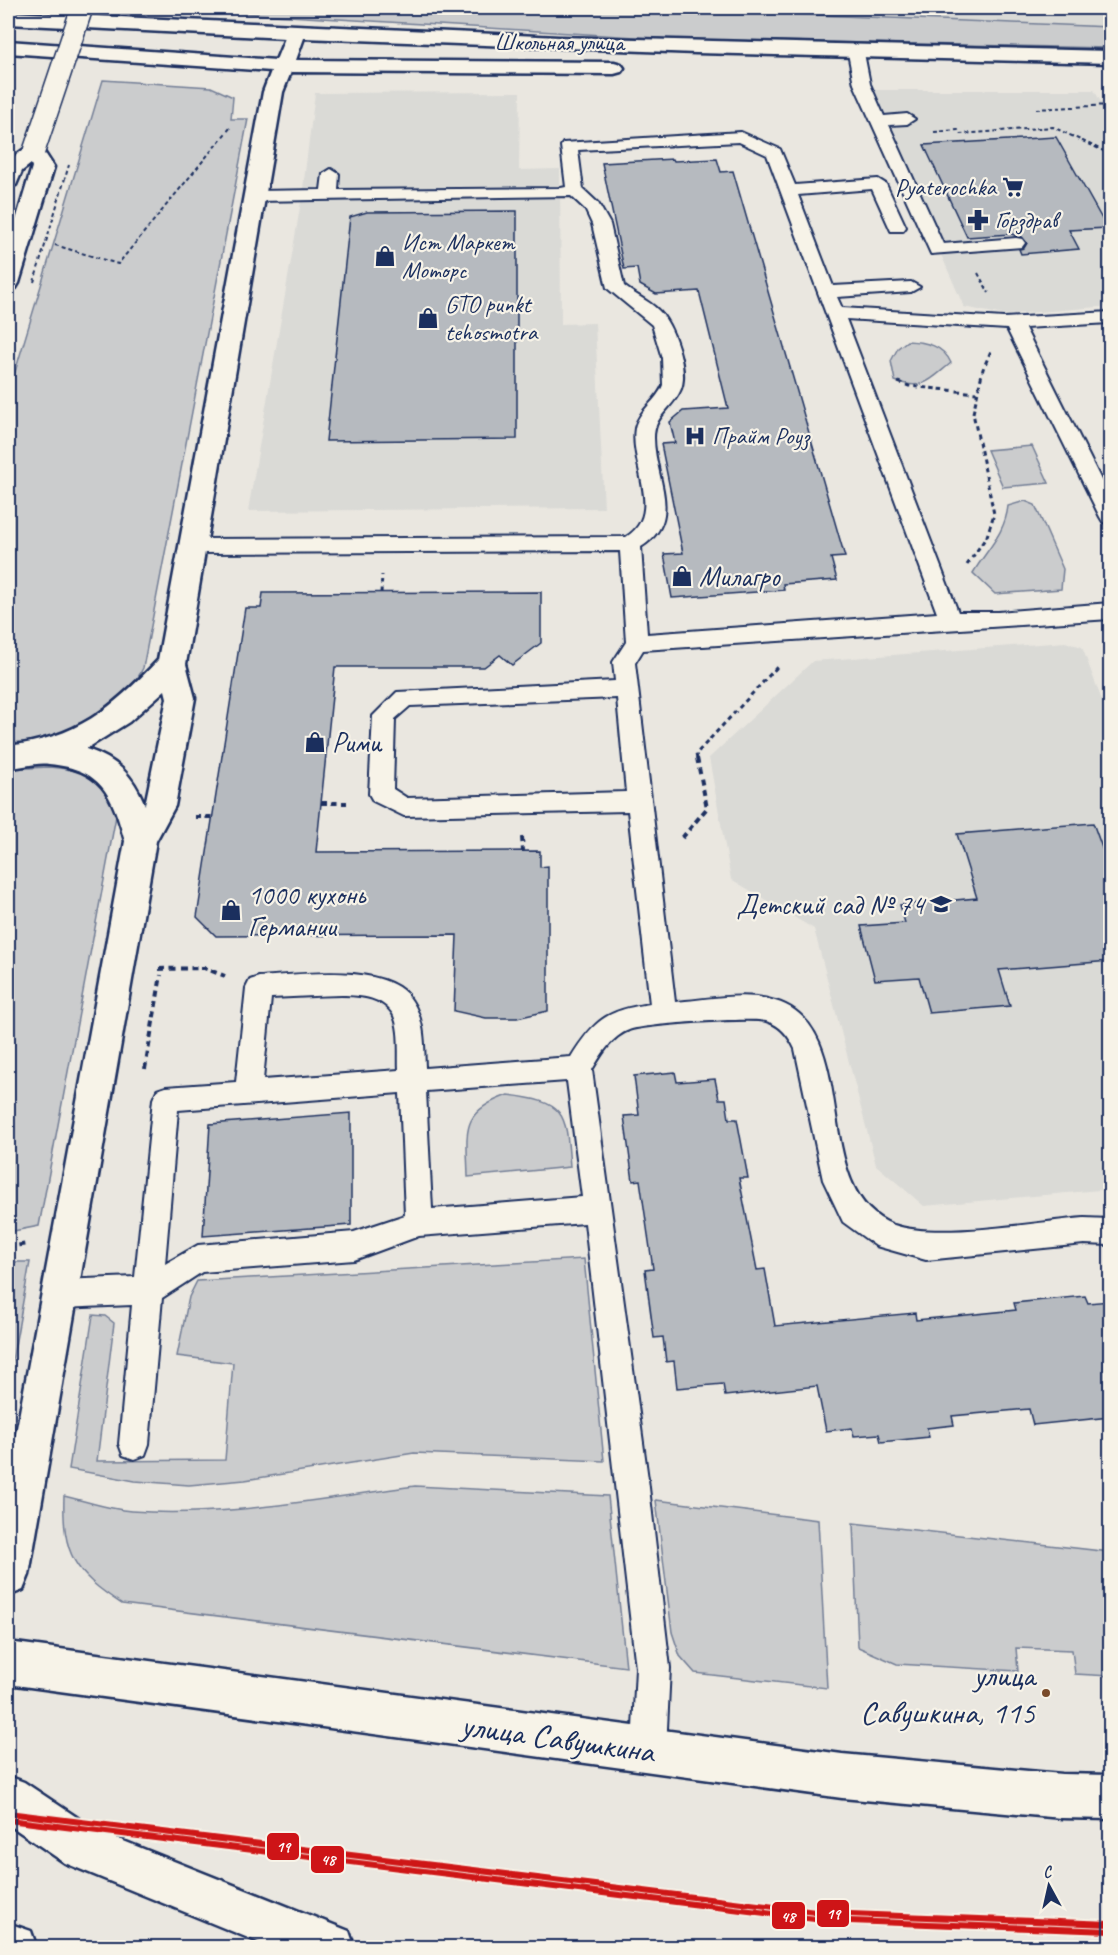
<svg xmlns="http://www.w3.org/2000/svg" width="1118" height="1955" viewBox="0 0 1118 1955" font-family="Caveat,sans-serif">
<rect width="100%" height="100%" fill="#eae7e0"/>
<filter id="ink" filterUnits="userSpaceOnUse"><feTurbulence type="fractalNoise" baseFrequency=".0167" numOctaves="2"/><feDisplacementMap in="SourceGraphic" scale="12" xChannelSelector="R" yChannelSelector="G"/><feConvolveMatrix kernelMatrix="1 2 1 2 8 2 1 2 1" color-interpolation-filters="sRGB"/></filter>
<g filter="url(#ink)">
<g fill="#dadad6">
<path d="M648,8h462v19l-321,-12z"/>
<path d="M869,90h225l16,27v189l-107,9 -39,-8z"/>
<path d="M520,92l-1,78 41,-1 1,155 34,-1 9,185 -356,3 54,-315 13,-103z"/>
<path d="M1065,642l17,5 25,67h3v475l-186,17 -48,-41 -62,-236 -83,-50 -22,-121 104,-97z"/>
</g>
<g fill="#cbcccd" stroke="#737e96" stroke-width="1.5">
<path d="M197,8h451l462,19v21l-442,-9 -444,-27z"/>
<path d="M103,80l108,7 22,10 -2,22h17l-105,549c-5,9 -10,21 -17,27 -30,28 -77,50 -118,47v-347z"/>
<path d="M907,341c19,1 36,4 44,22 -21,17 -27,28 -56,18l-4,-20 7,-13z"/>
<path d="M1032,446l17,37 -46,4 -16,-37z"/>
<path d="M1025,501l10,4 28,64 -2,20 -66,5 -22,-21c14,-24 32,-39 35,-67z"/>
<path d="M49,767c37,3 58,9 67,49l-77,410 -31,6v-463z"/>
<path d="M508,1095c59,7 58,18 62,72l-102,10c-1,-46 -9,-65 40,-82z"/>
<path d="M584,1259l20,202 -190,-8 -169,27 -56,5 -54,-4 -66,-12 24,-154 12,1 9,7 -17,138 128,-1 8,-97 -56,-7 12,-59 8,-16z"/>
<path d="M11,1262h19l-22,123v-121z"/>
<path d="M415,1486l193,10 18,171 -504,-63c-48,-31 -60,-50 -58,-108 22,5 45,13 67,15 95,7 191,-13 284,-25z"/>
<path d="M656,1500l162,20 9,168 -132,-15 -15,-17 -8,-24z"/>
<path d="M853,1523l257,29v124l-35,-2 -3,-24 -56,-2 2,23 -121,-7 -39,-17z"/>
</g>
<g fill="#b6babf" stroke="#1b2f5e" stroke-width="1.5">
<path d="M1056,137l51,91 -38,2 10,19 -58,5 -2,-5 5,-1 3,-5 -5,-6 -11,-3 -44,3 -43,-92z"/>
<path d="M673,159l1,2 43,-2 4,13 12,-1 112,386 -14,1 6,22 -54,4 1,6 -112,8 -8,-44 19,-1 -22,-109 14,-1 -5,-21 13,-11 45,-3 -29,-117 -43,3 -16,-9 -3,-17 -13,1 -22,-106z"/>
<path d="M517,211v228l-191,2 24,-224 17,-5z"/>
<path d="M541,592v51l-29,22 -12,-10 -16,12h-149l-19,185 224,-1v16l8,-1v145l-31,7h-31l-32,-7 3,-76 -241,1 -19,-19 48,-309h16l2,-15z"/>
<path d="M1093,823l17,47v91l-111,9 11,36 -81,7 -10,-36 -44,3 -14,-54 44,-3 -5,-18 77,-7 -20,-64z"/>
<path d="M675,1072l2,10 38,-3 4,20h7l3,20h8l11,59h-9l18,92 8,-1 10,57 140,-13 1,7 100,-10 -2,-7 71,-7 3,7 22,-2v116l-77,8 -4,-16 -77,7 2,9 -27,3 2,9 -48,5 -2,-8 -25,2 -2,-8 -26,3 -9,-45 -92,10 -2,-12 -46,4 -3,-27 -8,1 -3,-25 -9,1 -9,-68 8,-1 -13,-89 -7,1 -9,-65 15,-1 -5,-39z"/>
<path d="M351,1113v112l-148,11 7,-112z"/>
</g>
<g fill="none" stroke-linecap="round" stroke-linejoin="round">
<defs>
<g id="service">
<path d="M856,48l8,5 6,31 14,32 23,-2 8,5 -8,5 -18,1 54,119 73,-6 6,1 3,4 -3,4 -91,7 -77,-170 -6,-31z"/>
<path d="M741,132l39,17 15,36 83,-6 8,5 20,43 -3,4h-12l-19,-42 -74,6 35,91 78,-4 9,5 -9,5 -74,5 5,11 162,10 106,-6v11l-85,5 85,170v26l-7,-2 -3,-5 -93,-188 -161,-10 112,293h40l112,-9v16l-467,31 -8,13 40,339c32,-2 69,-11 100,-1 90,26 31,191 119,224 43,15 142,-3 190,-7l26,1v26l-26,-1 -158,16 -50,-14 -33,-24 -20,-42 -28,-131c-6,-13 -14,-24 -29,-28 -16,-4 -122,3 -137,9 -17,6 -28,25 -37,40l56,409 22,189 -4,81 -5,12 -12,5 -12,-5 -5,-12 4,-81 -51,-445 -166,13 -65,24 -152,12 -40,26 -13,146 -4,11 -11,4 -11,-4 -4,-11 13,-139 -71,3 -10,-4 -5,-10 5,-10 10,-4 74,-3 18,-178 4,-9 9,-3 70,-5 10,-94 4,-8 9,-3c38,-2 130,-16 153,24 13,20 12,43 13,67l146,-11c23,-37 36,-47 79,-53l-22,-193 -224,5 -31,-15 -4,-7 4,-78 24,-24 218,-11 -2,-19 13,-20 -6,-91 -428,2 -7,-2 -3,-5 3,-5 7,-2 434,-2c39,-24 3,-73 9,-109 4,-18 22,-27 28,-43l-1,-27 -10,-33 -45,-37 -15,-64 -7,-15 -14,-13 -315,5 -8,-5 8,-5 65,-1 2,-16 8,-5 8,5 -1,16 223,-2 5,-1 -5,-41 2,-3zM739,142l28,13 170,458 -290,21 -6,-87c44,-28 13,-69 13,-109 0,-23 18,-29 26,-47 10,-19 -7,-68 -22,-81 -10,-10 -23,-15 -34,-24l-14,-62 -12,-21 -15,-14 -5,-39zM617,698l9,94 -219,6 -14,-9 2,-70 15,-13zM314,996c23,-1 65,-6 79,18 8,15 5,39 6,56l-136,10 8,-82zM567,1081l15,116 -150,12 -6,-118zM400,1093l5,122 -51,17 -156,13 -33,19 13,-154z"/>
</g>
<path id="minor" d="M8,12l551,25 551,14v12l-414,-10 -392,-15 -8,22 318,2 7,2 3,4 -3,4 -7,2 -323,-2 -8,20 -97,572 9,34 -20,108 -19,35 -127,734 -6,15 -15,6v-119l117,-636c-13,-47 -23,-72 -76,-77 -13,-2 -28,4 -41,4v-22c68,-8 104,-37 150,-86l105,-568 8,-21 -263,-18v-12l268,19 9,-22 -277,-14zM165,690l2,8 -22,107c-12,-30 -28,-46 -59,-56l43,-27z"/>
<g id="secondary">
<path d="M34,145l7,2 13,20 -35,116 -3,5 -8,2v-43l24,-80 -1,-3 -9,7 -6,14 -8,1v-25l19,-14z"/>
<path d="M8,1642l834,112 220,20 48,1v44l-48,-1 -220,-20 -834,-114z"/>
</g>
<g id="primary">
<path d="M8,1776l16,6 72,48 253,101 6,17h-82l-208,-85 -57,-39z"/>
<path d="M8,1923l23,8 6,17h-29z"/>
</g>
</defs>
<use href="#service" stroke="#1b2f5e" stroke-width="4"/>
<use href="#minor" stroke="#1b2f5e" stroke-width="5"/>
<use href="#secondary" stroke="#1b2f5e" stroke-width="5"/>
<use href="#primary" stroke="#1b2f5e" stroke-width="5"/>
<g stroke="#1b2f5e" stroke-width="2" stroke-dasharray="4 3" stroke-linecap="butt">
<path d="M1036,109l74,-4"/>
<path d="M934,132l24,-2 2,4 93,-7 57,27"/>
<path d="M55,245l63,19 112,-136"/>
<path d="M978,273l11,20"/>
</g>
<g stroke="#1b2f5e" stroke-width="3" stroke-dasharray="4.5 4" stroke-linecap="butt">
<path d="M898,382l11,4 68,7"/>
<path d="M967,565l20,-29 7,-22 -21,-101 10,-44 8,-18"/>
<path d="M381,593l1,-18"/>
<path d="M697,759l-1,-5 82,-88"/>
</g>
<g stroke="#1b2f5e" stroke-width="4" stroke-dasharray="6 4.5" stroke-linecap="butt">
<path d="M321,803h26"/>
<path d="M195,817h17"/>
<path d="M522,837l1,14"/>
<path d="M682,838l25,-30 -10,-50"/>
<path d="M159,969l45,-1 21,8"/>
<path d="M145,1069l16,-94"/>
<path d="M8,1247l19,-3"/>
</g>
<use href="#service" fill="#f7f3e8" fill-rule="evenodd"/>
<use href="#minor" fill="#f7f3e8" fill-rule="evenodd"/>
<use href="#secondary" fill="#f7f3e8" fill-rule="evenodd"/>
<use href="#primary" fill="#f7f3e8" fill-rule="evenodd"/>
<defs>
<path id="secondary-bridge" d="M34,151l48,-143"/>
</defs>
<use href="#secondary-bridge" stroke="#1b2f5e" stroke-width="24" stroke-linecap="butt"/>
<path stroke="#1b2f5e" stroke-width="2" stroke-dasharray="4 3" stroke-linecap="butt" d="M34,282l35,-117"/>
<use href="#secondary-bridge" stroke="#f7f3e8" stroke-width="21"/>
<defs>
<path id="tram-1" d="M8,1813l816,100 286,11"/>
<path id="tram-2" d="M8,1820l815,100 287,11"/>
</defs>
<use href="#tram-1" stroke="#f7f3e8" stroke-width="10"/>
<use href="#tram-2" stroke="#f7f3e8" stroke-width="10"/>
<use href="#tram-1" stroke="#ce1417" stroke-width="6"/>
<use href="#tram-2" stroke="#ce1417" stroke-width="6"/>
</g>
</g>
<defs>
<symbol id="supermarket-bare" viewBox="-9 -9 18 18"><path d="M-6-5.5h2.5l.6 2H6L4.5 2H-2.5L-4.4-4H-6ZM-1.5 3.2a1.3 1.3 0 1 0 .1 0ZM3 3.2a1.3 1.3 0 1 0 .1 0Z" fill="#1b2f5e" stroke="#f7f3e8" stroke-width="2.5" paint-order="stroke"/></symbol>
<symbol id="pharmacy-bare" viewBox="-9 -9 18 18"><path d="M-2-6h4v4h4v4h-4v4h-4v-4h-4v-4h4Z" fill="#1b2f5e" stroke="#f7f3e8" stroke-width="2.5" paint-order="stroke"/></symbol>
<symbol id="shop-bare" viewBox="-9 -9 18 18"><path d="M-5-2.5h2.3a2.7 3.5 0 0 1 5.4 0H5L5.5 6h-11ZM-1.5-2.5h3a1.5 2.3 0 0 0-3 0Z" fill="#1b2f5e" stroke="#f7f3e8" stroke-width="2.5" paint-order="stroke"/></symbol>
<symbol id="hospital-bare" viewBox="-9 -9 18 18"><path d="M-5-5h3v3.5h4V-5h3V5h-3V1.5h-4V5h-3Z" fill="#1b2f5e" stroke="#f7f3e8" stroke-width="2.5" paint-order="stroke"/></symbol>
<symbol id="school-bare" viewBox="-9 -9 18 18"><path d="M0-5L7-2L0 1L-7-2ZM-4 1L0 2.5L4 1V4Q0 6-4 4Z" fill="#1b2f5e" stroke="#f7f3e8" stroke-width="2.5" paint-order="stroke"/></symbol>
</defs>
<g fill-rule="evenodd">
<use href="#supermarket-bare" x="998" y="172" width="30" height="30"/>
<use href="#pharmacy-bare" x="963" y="205" width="30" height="30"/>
<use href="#shop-bare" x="370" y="241" width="30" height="30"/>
<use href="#shop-bare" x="413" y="303" width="30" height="30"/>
<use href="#hospital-bare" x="680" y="421" width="30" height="30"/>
<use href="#shop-bare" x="667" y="561" width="30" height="30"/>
<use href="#shop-bare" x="300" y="727" width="30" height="30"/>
<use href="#school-bare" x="926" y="889" width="30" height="30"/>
<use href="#shop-bare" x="216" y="895" width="30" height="30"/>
</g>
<circle fill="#7a4b2a" stroke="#f7f3e8" stroke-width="2" cx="1046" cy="1693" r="5"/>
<g text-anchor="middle" stroke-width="4.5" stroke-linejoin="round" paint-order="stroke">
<g font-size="24" fill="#1b2f5e" stroke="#f7f3e8">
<text x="559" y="50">Школьная улица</text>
</g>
<g font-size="24" fill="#1b2f5e" stroke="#f7f3e8" text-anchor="start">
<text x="996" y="195" text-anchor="end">Pyaterochka</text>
<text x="995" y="228">Горздрав</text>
<text x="402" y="250">Ист Маркет<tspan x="402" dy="28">Моторс</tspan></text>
<text x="445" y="312">GTO punkt<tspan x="445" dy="28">tehosmotra</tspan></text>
<text x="712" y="444">Прайм Роуз</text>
</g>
<g font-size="28" fill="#1b2f5e" stroke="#f7f3e8" text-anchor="start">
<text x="699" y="586">Милагро</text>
<text x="332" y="752">Рими</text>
<text x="248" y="904">1000 кухонь<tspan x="248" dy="32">Германии</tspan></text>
<text x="924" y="914" text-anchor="end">Детский сад № 74</text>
</g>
<g font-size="32" fill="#1b2f5e" stroke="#f7f3e8" text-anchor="end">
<text x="1035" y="1686">улица<tspan x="1035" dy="37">Савушкина, 115</tspan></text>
</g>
<g font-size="33" fill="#1b2f5e" stroke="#f7f3e8">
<text transform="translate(558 1737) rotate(8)" y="12">улица Савушкина</text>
</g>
</g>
<g stroke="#f7f3e8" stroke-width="2">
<rect x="266" y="1832" width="34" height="29" rx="6" fill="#ce1417"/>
<rect x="310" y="1845" width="35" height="29" rx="6" fill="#ce1417"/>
<rect x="816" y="1899" width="34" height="29" rx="6" fill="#ce1417"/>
<rect x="771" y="1901" width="35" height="29" rx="6" fill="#ce1417"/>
</g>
<g font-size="16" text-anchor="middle" font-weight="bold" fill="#fff">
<text x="283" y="1852">19</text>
<text x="328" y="1865">48</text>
<text x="833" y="1919">19</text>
<text x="788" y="1922">48</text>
</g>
<rect width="1118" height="1955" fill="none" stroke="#f7f3e8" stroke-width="30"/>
<rect x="15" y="15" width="1088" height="1925" fill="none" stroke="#1b2f5e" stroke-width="2" filter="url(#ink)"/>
<g transform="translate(1049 1886) rotate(352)" stroke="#f7f3e8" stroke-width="4.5" paint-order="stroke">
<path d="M0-4.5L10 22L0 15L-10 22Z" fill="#1b2f5e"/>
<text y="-9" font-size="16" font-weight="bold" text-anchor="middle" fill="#1b2f5e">С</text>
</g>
</svg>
